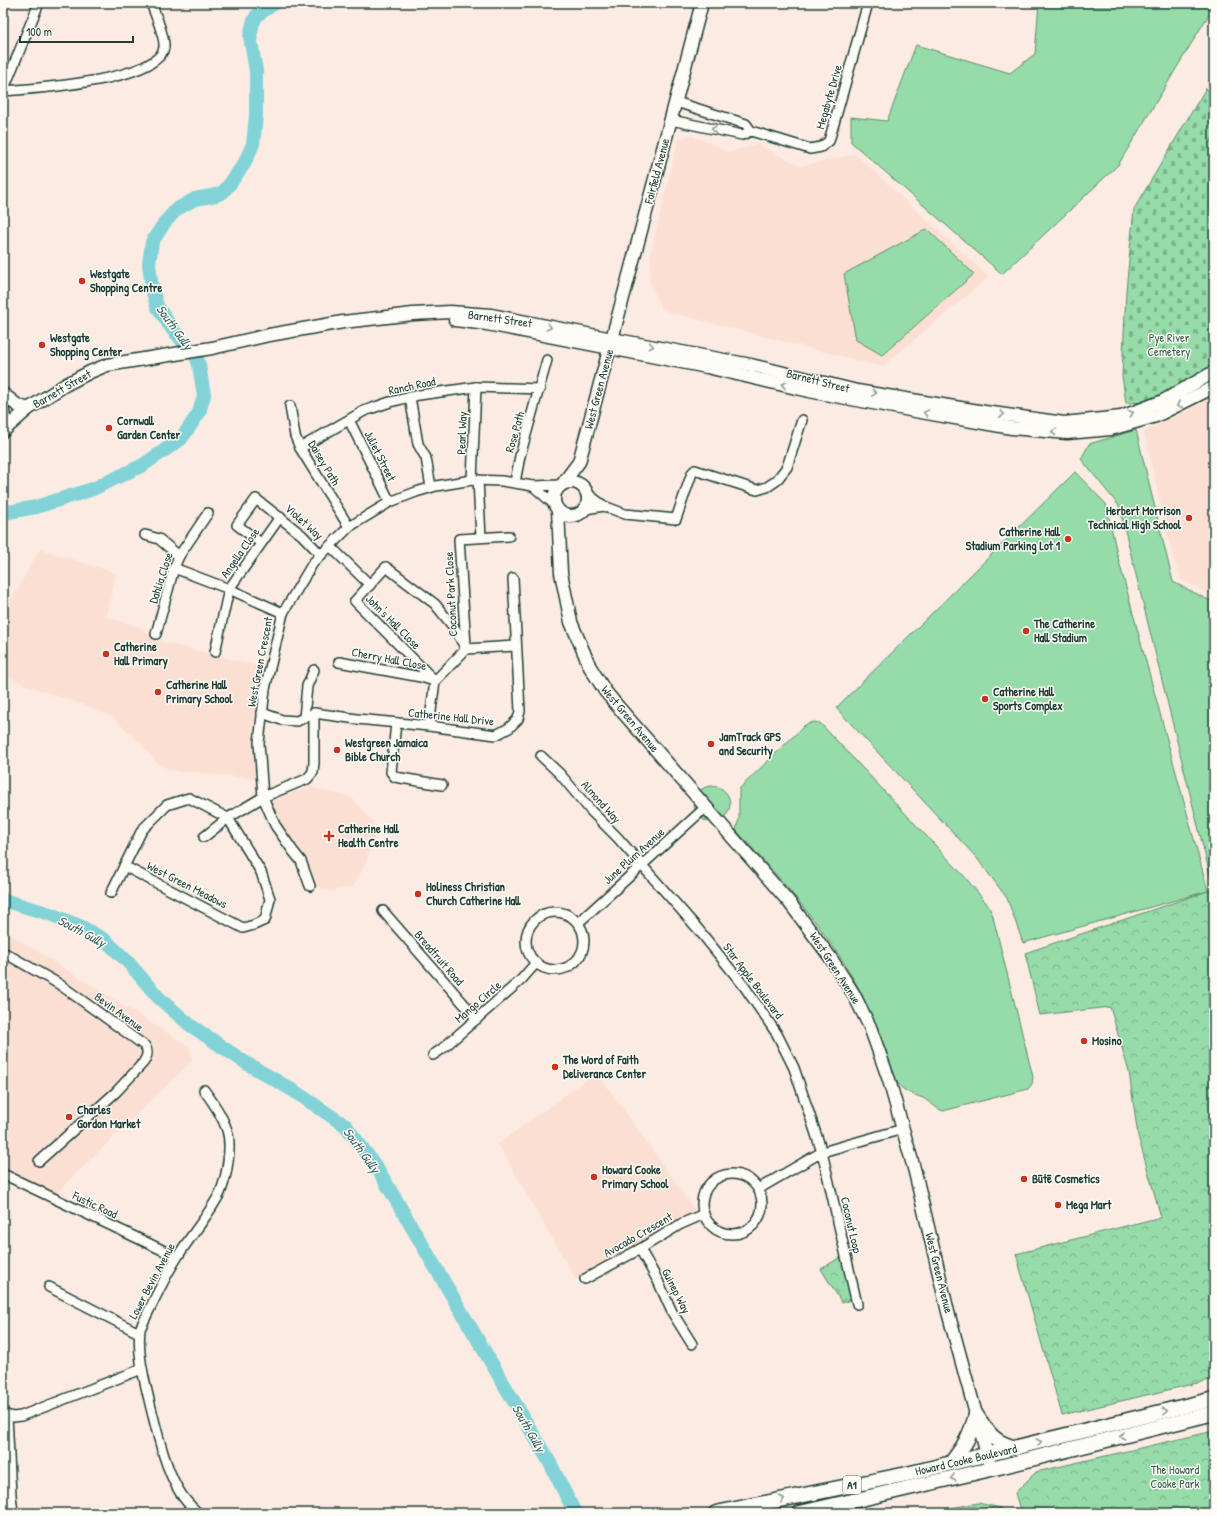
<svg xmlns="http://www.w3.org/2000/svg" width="1217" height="1516" viewBox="0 0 1217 1516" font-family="'Patrick Hand',sans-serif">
<defs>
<pattern id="industrial-grid" width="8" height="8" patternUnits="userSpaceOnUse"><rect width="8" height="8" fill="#fcdfd3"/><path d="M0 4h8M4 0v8" fill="none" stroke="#d8c0b6"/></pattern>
<pattern id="forest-crowns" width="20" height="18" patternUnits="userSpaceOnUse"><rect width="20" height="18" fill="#96dca9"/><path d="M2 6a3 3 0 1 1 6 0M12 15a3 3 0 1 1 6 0" fill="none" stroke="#7ab48a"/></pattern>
<pattern id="cemetery-stones" width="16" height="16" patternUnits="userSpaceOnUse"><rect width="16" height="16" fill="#96dca9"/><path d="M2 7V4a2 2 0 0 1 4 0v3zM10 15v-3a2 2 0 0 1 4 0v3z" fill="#7ab48a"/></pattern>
</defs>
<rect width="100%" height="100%" fill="#fcebe2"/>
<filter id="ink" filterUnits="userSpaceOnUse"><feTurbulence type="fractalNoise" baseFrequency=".025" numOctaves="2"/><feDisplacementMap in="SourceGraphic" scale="8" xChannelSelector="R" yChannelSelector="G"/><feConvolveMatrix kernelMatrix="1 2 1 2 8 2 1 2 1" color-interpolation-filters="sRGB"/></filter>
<g filter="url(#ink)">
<g fill="#fcdfd3">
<path d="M691,135l39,17 27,-8 44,22 54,-12 134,123 -107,90 -220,-57 -13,-29 2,-29 27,-112z"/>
<path d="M1214,397v199l-33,-16 -8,-23 -29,-125z"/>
<path d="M40,549l76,24 -9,44 35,11 12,12 108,27 -5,27 -5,55 3,23v7l-61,-7h-15l-13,-4 -10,-6 -15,-18 -29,-27 -27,-12 -55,-18 -27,-14v-59z"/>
<path d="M310,787l41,10 22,25 1,18 -8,23 -13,24 -22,4 -15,-5 -5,-15 -19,-29 -12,-10 -9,-27 3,-6z"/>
<path d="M3,930l187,117 2,14 -142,138 -47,-26z"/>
<path d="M597,1072l98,138 -119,70 -78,-136z"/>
</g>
<path fill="url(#industrial-grid)" d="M1214,72v25l-8,-10z"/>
<g fill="#96dca9" stroke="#5a8c6e">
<path d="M1039,3h175v3l-96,159 -116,109 -151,-132v-25l36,4 29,-76 94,28 25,-19z"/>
<path d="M927,229l47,45 -92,81 -26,-15 -12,-66z"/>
<path d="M1136,430l37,152 41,21v278l-2,2 -93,-377 -38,-47 8,-15z"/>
<path d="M1075,472l31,32 11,50 91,337 -185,52 -16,-45 -31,-41 -140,-149z"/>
<path d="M814,722l6,1 145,154 22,27 5,9 41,164 -1,7 -4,5 -85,22c-9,-4 -13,-9 -20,-13 -8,-3 -19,-6 -24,-13 -6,-9 -10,-23 -13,-34 -9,-21 -17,-43 -28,-64 -32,-59 -77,-107 -122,-157l3,-12v-29l66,-64z"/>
<circle cx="712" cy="804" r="18"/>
</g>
<g fill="url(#forest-crowns)" stroke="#5a8c6e">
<path d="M1214,889v490l-152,36 -46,-161 145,-37 -23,-81 -9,-64 -19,-65 -70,8 -15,-62z"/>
<path d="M844,1255l9,44 -11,4 -21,-34z"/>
<path d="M1214,1431v82h-193l-6,-20 21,-21z"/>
<path d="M978,1503l23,5 1,5h-78z"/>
</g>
<path fill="url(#cemetery-stones)" stroke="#5a8c6e" d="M1206,88l8,9v275l-51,29 -37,2 -4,-27 4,-85 8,-82z"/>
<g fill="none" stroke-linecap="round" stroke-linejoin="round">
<g stroke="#81d3d8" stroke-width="14">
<path d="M3,513l33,-6 57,-18 50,-24 38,-26 18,-26 5,-18 -5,-30 -2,-7 -24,-28 -16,-24 -5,-17 -3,-25 3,-22 13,-20 12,-13 18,-10 21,-4 7,-3 6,-7 15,-21 9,-20 3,-28v-45l-6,-35 3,-13 4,-8 18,-12"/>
<path d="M3,900l47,14 32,13 23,13 22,21 32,37 31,27 56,38 48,28 52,35 33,45 171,292 25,50"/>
</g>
<defs>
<g id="street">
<path d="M3,91c28,-2 157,-10 161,-44 1,-11 -9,-33 -13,-44"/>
<path d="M3,91l36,-88"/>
<path d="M676,102l70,22 5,7 59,18 11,-2 8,-6 39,-138"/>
<path d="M671,120l71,15 9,-4"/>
<path d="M410,397l8,47 8,14 5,29"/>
<path d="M290,406l5,30 5,12 49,79"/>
<path d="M349,420l41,82"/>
<path d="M300,448l64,-37 26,-9 29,-7 57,-8 64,2"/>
<path d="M472,480l4,-93"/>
<path d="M478,480l3,57"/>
<path d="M515,482l5,-26 27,-96"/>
<path d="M533,486l22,19"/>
<path d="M588,494l16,12 21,8 51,5 16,-46 3,-3 62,20 10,-3 9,-6 11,-14 15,-47"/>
<path d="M585,509l19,-3"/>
<path d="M145,535l14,4 20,17"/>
<path d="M261,543l-24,-18 19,-26 46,36 19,20"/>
<path d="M330,546l40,39"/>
<path d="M174,568l55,21 54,24"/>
<path d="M156,634l18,-66 5,-12 29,-43"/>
<path d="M466,646l-7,-107 50,-3"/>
<path d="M215,652l14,-63 51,-72"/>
<path d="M339,662l82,15 13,4"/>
<path d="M435,681l-80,-80 31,-34 49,37 20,25 11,20"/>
<path d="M262,713l20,7 15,1 17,-8 43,6 72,7 67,9 13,-7 9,-9 2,-8 -7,-133"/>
<path d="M304,718l3,-32 7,-16"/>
<path d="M396,723l-5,49 4,5 47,8"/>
<path d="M429,726l6,-45 31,-32 50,-3"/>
<path d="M541,756l19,18 31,37 26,26 81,92 46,57 33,48 17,34 28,84 35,152"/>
<path d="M124,866l119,62 11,-3 11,-5 5,-21 -9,-27 -33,-54 35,-21 44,-18 6,-7 1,-9v-50"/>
<path d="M310,886l-9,-25 -8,-10 -18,-26 -12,-28 -4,-54 6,-54 18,-76 30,-50 36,-36 41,-25 26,-10 20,-6 36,-6 30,1 31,5 27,-1"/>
<path d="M111,893l31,-63 25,-25 22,-7 39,20 -24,19"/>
<path d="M383,911l94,108"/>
<circle cx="555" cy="941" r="29"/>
<path d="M578,923l128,-116"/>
<path d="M3,952l56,32 86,62c4,6 2,11 -2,17l-27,29 -77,69"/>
<path d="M433,1055l9,-6 79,-69 15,-17"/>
<path d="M3,1174l174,83"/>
<circle cx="732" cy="1204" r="30"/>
<path d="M758,1189l64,-37 81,-23"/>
<path d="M640,1249l18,32 14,31 20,32"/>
<path d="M585,1279l55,-30 41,-25 23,-10"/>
<path d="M49,1287l90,46"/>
<path d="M3,1414l10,3 8,-1 121,-47"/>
<path d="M7,1416l4,79 2,18"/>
<path d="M198,1513c-8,-7 -15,-15 -20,-24 -14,-25 -20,-54 -27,-81 -6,-26 -14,-52 -11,-79 12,-24 23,-50 38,-73 13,-21 31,-41 42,-63 7,-16 12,-47 7,-63 -5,-15 -14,-28 -23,-40"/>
</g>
<g id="secondary">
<path d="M455,320l32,4 220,43 102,24 106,20 97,17 55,5 44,-4 45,-13 58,-29"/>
<path d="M3,394l14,11 11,4"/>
<path d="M3,412l3,16"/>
<path d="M3,431l25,-22 37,-24 25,-13 17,-7 105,-17 57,-13 74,-13 70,-8 37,-2 41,3 121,24 139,26 106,26 128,21 79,11 57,-6 42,-16 51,-29"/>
<circle cx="571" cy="499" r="17"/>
<path d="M564,482l15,-20 123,-459"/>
<path d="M558,510l3,63 10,49 19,45 15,24 15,18 169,193 41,55 23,36 17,34 19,53 26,92 33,140 43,157"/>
</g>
<g id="primary">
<path d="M976,1415c13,19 17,27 40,33"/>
<path d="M952,1462c13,-17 18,-26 24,-47"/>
<path d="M716,1513l191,-39 307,-75"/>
<path d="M800,1513l191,-44 223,-56"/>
</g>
</defs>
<use href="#street" stroke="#1f3d34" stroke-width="12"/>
<use href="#secondary" stroke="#1f3d34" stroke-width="15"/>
<use href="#primary" stroke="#1f3d34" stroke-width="17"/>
<use href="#street" stroke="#fdfcf7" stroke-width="9"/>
<use href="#secondary" stroke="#fdfcf7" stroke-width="12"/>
<use href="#primary" stroke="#fdfcf7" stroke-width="14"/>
</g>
<defs><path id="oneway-chevron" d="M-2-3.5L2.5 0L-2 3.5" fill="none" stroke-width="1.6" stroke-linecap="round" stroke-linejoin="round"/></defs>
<g stroke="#8e9c96">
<use href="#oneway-chevron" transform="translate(714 129) rotate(-168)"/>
<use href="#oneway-chevron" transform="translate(549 327) rotate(11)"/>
<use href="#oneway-chevron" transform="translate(651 346) rotate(10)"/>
<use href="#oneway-chevron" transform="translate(784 385) rotate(-167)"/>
<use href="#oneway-chevron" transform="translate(874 393) rotate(9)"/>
<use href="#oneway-chevron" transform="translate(1179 405) rotate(154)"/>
<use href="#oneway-chevron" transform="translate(926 413) rotate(-170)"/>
<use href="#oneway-chevron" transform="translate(1131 413) rotate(-20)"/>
<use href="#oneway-chevron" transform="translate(1002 414) rotate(8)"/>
<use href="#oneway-chevron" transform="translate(1054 432) rotate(-175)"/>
<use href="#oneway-chevron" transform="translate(1165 1411) rotate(-14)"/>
<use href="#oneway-chevron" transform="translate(1122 1436) rotate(166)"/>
<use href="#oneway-chevron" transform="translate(1039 1442) rotate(-14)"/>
<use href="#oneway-chevron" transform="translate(953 1478) rotate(167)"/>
<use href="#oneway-chevron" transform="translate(782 1499) rotate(-12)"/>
</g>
</g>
<g fill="#c8321e" stroke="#fdfcf7" stroke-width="1.5">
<circle cx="82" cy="281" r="4"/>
<circle cx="42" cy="345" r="4"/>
<circle cx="109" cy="428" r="4"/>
<circle cx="1189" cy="518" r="4"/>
<circle cx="1068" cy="539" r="4"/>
<circle cx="1026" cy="631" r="4"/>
<circle cx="106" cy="654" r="4"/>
<circle cx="158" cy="692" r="4"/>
<circle cx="985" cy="699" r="4"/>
<circle cx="711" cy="744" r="4"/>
<circle cx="337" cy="750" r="4"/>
<path d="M327 830h4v4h4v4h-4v4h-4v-4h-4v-4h4z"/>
<circle cx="418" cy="894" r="4"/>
<circle cx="1084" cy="1041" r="4"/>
<circle cx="555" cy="1067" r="4"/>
<circle cx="69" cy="1117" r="4"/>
<circle cx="594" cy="1177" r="4"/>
<circle cx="1024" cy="1179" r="4"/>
<circle cx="1058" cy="1205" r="4"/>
</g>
<g text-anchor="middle" stroke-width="3" stroke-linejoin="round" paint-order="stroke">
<rect fill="#fdfcf7" stroke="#62766e" stroke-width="1" x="843" y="1476" width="18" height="18" rx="3"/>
<g font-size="11" font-weight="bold" fill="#1f3d34">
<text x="852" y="1489">A1</text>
</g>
<g font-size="12" fill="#1f3d34" stroke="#fdfcf7">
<text transform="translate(829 97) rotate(-74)" y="4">Megabyte Drive</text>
<text transform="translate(657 171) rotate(-75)" y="4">Fairfield Avenue</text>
<text transform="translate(500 319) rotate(8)" y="4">Barnett Street</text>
<text transform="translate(818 381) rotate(14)" y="4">Barnett Street</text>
<text transform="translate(412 386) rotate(-12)" y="4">Ranch Road</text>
<text transform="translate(62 389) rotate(-30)" y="4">Barnett Street</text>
<text transform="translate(599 389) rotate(-75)" y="4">West Green Avenue</text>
<text transform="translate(515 432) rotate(-74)" y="4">Rose Path</text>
<text transform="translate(462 433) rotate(-88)" y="4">Pearl Way</text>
<text transform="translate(380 456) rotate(63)" y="4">Juliet Street</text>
<text transform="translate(324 463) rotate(59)" y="4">Daisey Path</text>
<text transform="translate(304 522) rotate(42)" y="4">Violet Way</text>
<text transform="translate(240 553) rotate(-55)" y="4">Angella Close</text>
<text transform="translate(161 578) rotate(-72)" y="4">Dahlia Close</text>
<text transform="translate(451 594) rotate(-93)" y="4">Coconut Park Close</text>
<text transform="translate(393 622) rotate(45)" y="4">John's Hall Close</text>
<text transform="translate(389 659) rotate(11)" y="4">Cherry Hall Close</text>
<text transform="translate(260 662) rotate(-79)" y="4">West Green Crescent</text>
<text transform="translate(451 717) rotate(6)" y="4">Catherine Hall Drive</text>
<text transform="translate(630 719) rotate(50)" y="4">West Green Avenue</text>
<text transform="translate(601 802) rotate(48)" y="4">Almond Way</text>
<text transform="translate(634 856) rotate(-42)" y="4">June Plum Avenue</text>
<text transform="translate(187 885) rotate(27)" y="4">West Green Meadows</text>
<text transform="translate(439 958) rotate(49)" y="4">Breadfruit Road</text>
<text transform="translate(835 968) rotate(57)" y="4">West Green Avenue</text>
<text transform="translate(753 981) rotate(53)" y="4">Star Apple Boulevard</text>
<text transform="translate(478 1002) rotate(-41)" y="4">Mango Circle</text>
<text transform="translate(119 1012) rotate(36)" y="4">Bevin Avenue</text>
<text transform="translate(95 1205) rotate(25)" y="4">Fustic Road</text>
<text transform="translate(851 1225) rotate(77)" y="4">Coconut Loop</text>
<text transform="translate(638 1235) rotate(-30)" y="4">Avocado Crescent</text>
<text transform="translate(939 1273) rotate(76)" y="4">West Green Avenue</text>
<text transform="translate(152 1281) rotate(-62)" y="4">Lower Bevin Avenue</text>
<text transform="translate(676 1291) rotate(63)" y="4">Guinep Way</text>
<text transform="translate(966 1460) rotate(-13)" y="4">Howard Cooke Boulevard</text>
</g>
<g font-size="12" font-weight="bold" fill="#1f3d34" stroke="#fdfcf7" text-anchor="start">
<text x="90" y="278">Westgate<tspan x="90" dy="14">Shopping Centre</tspan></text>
<text x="50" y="342">Westgate<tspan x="50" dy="14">Shopping Center</tspan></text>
<text x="117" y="425">Cornwall<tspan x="117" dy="14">Garden Center</tspan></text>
<text x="1181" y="515" text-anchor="end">Herbert Morrison<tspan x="1181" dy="14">Technical High School</tspan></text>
<text x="1060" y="536" text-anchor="end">Catherine Hall<tspan x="1060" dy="14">Stadium Parking Lot 1</tspan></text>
<text x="1034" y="628">The Catherine<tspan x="1034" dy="14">Hall Stadium</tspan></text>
<text x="114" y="651">Catherine<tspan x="114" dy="14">Hall Primary</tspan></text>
<text x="166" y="689">Catherine Hall<tspan x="166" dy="14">Primary School</tspan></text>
<text x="993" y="696">Catherine Hall<tspan x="993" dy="14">Sports Complex</tspan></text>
<text x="719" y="741">JamTrack GPS<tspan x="719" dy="14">and Security</tspan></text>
<text x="345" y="747">Westgreen Jamaica<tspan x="345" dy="14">Bible Church</tspan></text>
<text x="338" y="833">Catherine Hall<tspan x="338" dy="14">Health Centre</tspan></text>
<text x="426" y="891">Holiness Christian<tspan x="426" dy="14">Church Catherine Hall</tspan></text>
<text x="1092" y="1045">Mosino</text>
<text x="563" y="1064">The Word of Faith<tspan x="563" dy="14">Deliverance Center</tspan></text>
<text x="77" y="1114">Charles<tspan x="77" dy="14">Gordon Market</tspan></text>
<text x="602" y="1174">Howard Cooke<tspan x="602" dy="14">Primary School</tspan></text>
<text x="1032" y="1183">Būtē Cosmetics</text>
<text x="1066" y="1209">Mega Mart</text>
</g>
<g font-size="12" fill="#375d4b" stroke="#fdfcf7">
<text x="1169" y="342">Pye River<tspan x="1169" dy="14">Cemetery</tspan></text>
<text x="1175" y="1474">The Howard<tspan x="1175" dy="14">Cooke Park</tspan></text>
</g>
<g font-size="13" font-style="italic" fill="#38625d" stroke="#fdfcf7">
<text transform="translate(175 327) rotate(54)" y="5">South Gully</text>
<text transform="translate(82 931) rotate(28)" y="5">South Gully</text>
<text transform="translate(362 1150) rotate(54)" y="5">South Gully</text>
<text transform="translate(529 1428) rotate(60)" y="5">South Gully</text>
</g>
</g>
<rect width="1217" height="1516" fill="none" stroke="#fdfcf7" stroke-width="16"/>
<rect x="8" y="8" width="1201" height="1500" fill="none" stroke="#1f3d34" stroke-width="1.5" filter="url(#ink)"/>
<path d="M20 36v6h113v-6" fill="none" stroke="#1f3d34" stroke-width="2"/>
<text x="26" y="36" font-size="12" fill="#1f3d34" stroke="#fdfcf7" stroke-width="3" paint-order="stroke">100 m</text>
</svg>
